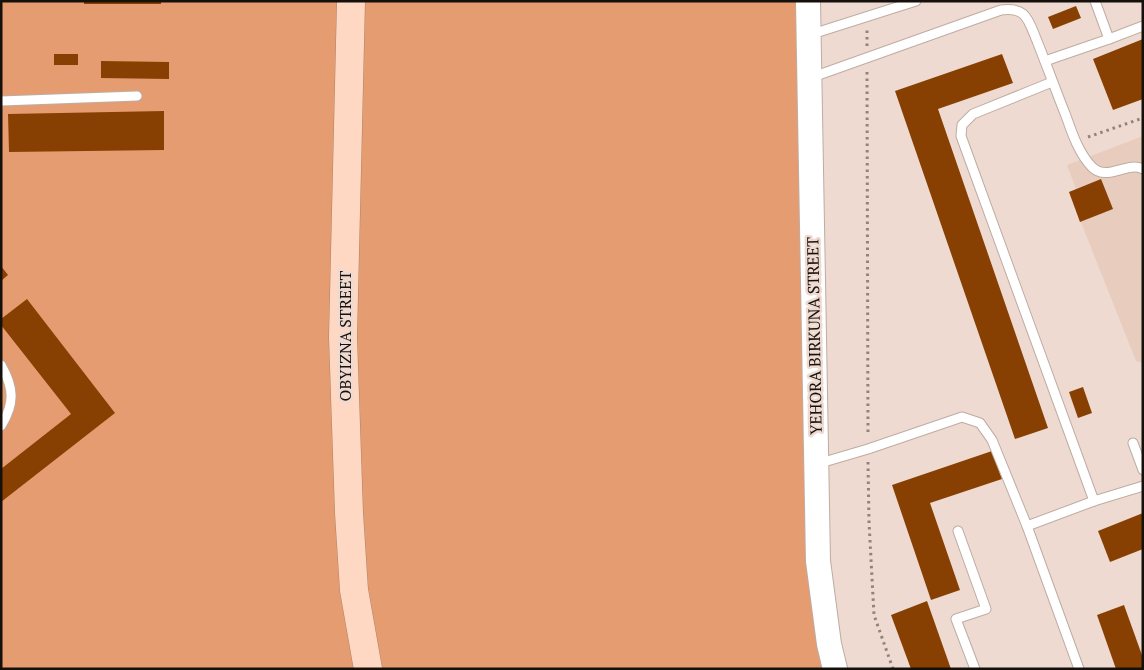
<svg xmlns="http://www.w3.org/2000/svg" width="1144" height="670" viewBox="0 0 1144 670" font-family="'PT Serif',serif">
<rect width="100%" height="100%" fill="#eedad0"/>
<path fill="#e8cdbf" d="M1143,136v227l-7,-2 -67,-169 7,-3 -9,-24z"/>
<path fill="#e69c71" d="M1,1h807l9,463 18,205h-834z"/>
<g fill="#884002">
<rect x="84" y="1" width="77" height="3"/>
<path d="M1076,6l5,12 -28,11 -5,-12z"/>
<path d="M1143,39v60l-30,11 -20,-51z"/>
<rect x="54" y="54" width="24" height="11"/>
<path d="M1002,54l11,29 -75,26 110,319 -33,11 -120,-348z"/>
<path d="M101,61l68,1v17l-68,-1z"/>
<path d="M164,111v39l-155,2 -1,-38z"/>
<path d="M1101,179l12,30 -33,13 -11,-30z"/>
<path d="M1,266l7,9 -7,6z"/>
<path d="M27,299l88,114 -114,89v-33l70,-55 -70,-89v-6z"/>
<path d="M1083,387l9,26 -14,5 -9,-26z"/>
<path d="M992,451l10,28 -72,24 30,87 -29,10 -39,-115z"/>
<path d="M1143,513v36l-33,13 -12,-31z"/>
<path d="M927,601l24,68h-40l-20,-54z"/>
<path d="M1124,605l19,53v11h-27l-19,-54z"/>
</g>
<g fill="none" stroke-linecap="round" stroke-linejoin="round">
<defs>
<g id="lane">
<path d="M809,35l107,-34"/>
<path d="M1109,39l34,-13"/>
<path d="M1045,61l64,-22 -14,-38"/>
<path d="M810,78l191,-68c8,-1 16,-1 22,4 7,6 10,18 14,27 10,25 19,50 29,75 6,17 13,38 26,51 15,15 35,-6 51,2"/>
<path d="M1052,82l-79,32 -11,11 -1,11 133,365 49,-15"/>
<path d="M1,101l136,-5"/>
<path d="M1,365c13,23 14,38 0,61"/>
<path d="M1133,443l10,27"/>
<path d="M817,464l51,-15 94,-32 18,6 12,17 35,86 52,143"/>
<path d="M1027,526l67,-25"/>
<path d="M958,531l28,78 -30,10 19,50"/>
</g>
<path id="secondary" d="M808,1l10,560 11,83 6,25"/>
<path id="primary" d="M351,1l-8,336 6,176 5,77 14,79"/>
</defs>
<use href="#lane" stroke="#beaca2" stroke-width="11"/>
<use href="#secondary" stroke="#beaca2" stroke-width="26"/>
<use href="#primary" stroke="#ad8168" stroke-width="29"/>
<g stroke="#91837c" stroke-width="3" stroke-dasharray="2.5 4" stroke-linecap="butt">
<path d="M867,46v-17"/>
<path d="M867,72l1,364"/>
<path d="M1088,137l55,-19"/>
<path d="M868,462l1,60 5,93 19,54"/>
</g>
<use href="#lane" stroke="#fff" stroke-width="9"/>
<use href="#secondary" stroke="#fff" stroke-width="24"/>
<use href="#primary" stroke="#fed8c2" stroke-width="28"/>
</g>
<g text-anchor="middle" stroke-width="5" stroke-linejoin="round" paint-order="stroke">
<g font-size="16" fill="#16100c" stroke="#eedad0">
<text transform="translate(345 336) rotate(-90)" y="6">OBYIZNA STREET</text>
<text transform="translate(814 336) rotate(-91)" y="6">YEHORA BIRKUNA STREET</text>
</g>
</g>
<rect width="1144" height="670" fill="none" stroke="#16100c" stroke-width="5"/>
</svg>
